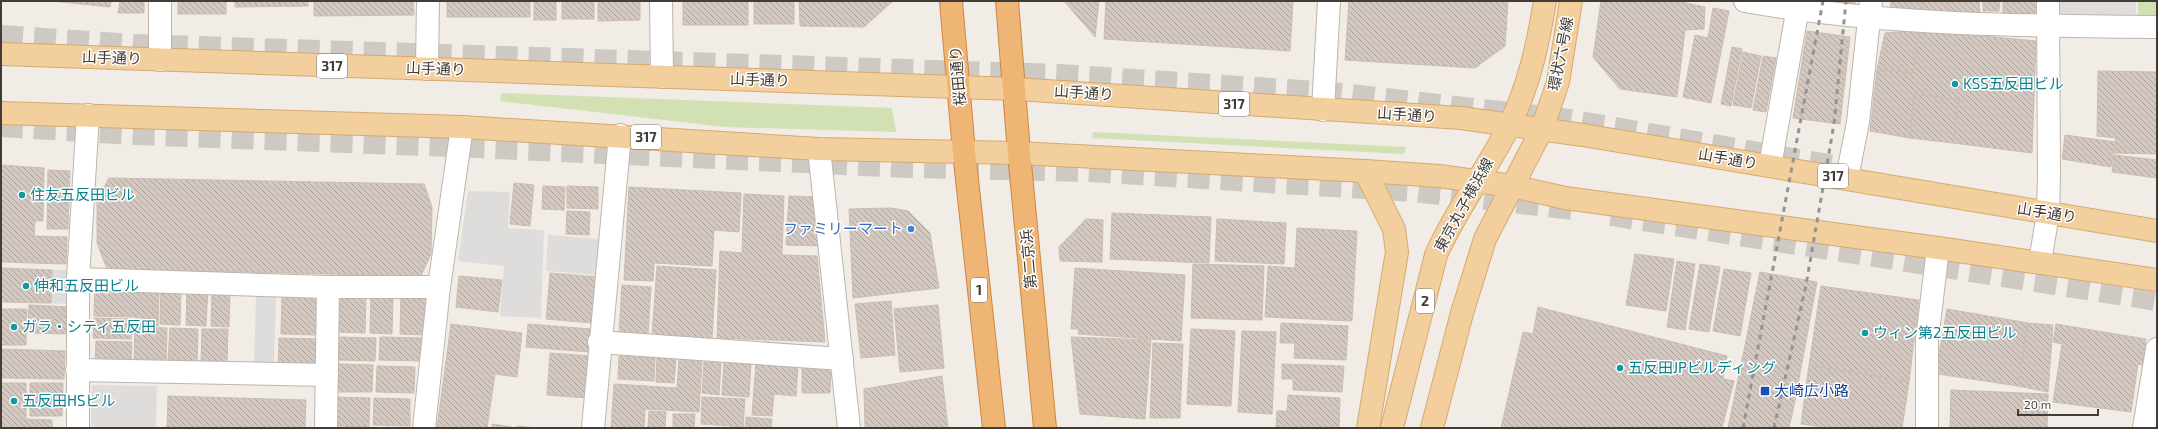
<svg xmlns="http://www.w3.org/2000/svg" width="2158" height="429" viewBox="0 0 2158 429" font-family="'Exo 2','Noto Sans JP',sans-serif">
<defs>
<pattern id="building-back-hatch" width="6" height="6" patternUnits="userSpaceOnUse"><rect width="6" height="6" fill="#d4c9c0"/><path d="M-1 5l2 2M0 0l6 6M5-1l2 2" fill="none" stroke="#aea49d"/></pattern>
</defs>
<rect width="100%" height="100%" fill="#f1ece6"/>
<g fill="#d2e1b3">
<rect x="2138" y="1" width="19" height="17"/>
<path d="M501,93l391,15 4,24 -171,-5 -225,-26z"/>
<path d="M1093,132l313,15 -2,7 -312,-16z"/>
</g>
<g fill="#dfdddb">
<path d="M2057,1h79v18l-79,1z"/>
<path d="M468,191l42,1 -2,36 36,2 -3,88 -41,-2 4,-50 -46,-5z"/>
<path d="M548,235l52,4 -3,36 -51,-4z"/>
<path d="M52,270h15l-1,34 -15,-1z"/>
<path d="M256,297h20l-2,67 -20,-1z"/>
<path d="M92,385l65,1 -1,42h-65z"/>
</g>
<g fill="url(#building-back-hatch)" stroke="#cbbdb1">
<path d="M52,1h59l-1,6z"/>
<path d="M120,1h24v12h-26z"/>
<rect x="178" y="1" width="48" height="13"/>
<path d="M235,1h73v5l-73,1z"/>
<path d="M314,1h99l1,14 -100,1z"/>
<rect x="447" y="1" width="83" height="16"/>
<rect x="534" y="1" width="22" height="19"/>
<rect x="562" y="1" width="32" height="18"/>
<path d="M598,1h42v19l-42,1z"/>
<rect x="683" y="1" width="65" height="24"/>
<rect x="754" y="1" width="40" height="23"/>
<path d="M799,1h94l-29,26 -64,-1z"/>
<path d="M1064,1h35l-4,36z"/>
<path d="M1106,1h187l-3,50 -186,-12z"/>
<path d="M1349,1h159l-3,45 -30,22 -130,-8z"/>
<path d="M1601,1h76l28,6 -1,22 -19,1 -8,67 -57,-8 -27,-32z"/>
<path d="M1834,1h21v3z"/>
<path d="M1891,1h30v10l-31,-1z"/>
<path d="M1921,1h29v12l-29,-2z"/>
<path d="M1950,1h29l1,13 -30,-1z"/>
<path d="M1983,1h17l-1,10h-16z"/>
<path d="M2003,1h37v8l-7,6 -30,-2z"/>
<path d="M1713,8l16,3 -18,92 -28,-6 12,-62 13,3z"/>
<path d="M1920,30l116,11 -4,112 -79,-10 6,-43 -45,-6 -4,44 -40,-7 7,-62 36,4z"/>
<path d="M1920,30l-7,43 -36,-4 8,-36z"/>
<path d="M1807,31l43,6 -10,87 -47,-6z"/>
<path d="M1732,47l10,2 -11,57 -10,-2z"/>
<path d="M1743,52l18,4 -10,52 -18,-3z"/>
<path d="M1763,56l13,2 -10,54 -13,-2z"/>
<path d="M2098,71l59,1v82l-43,-1 2,-15 -19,-2z"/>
<path d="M1914,94l45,6 -6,43 -43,-5z"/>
<path d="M2065,135l50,7 -4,25 -49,-8z"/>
<path d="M2114,155l43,5v18l-45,-6z"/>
<path d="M1,165l43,3 -1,53h-8l-1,15 33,1 -1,27 -65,-2z"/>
<path d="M48,170l22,1 -2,58h-21z"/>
<path d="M109,178l315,6 8,23 -1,47 -10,22 -314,-7 -10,-26v-43z"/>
<path d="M514,183l20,2 -4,41 -20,-2z"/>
<path d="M543,186l22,1 -1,23 -22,-1z"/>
<path d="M567,186l31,1v22l-31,-1z"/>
<path d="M629,187l112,6 -2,39 -25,-2 -2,36 -58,-3 -1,18 -29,-1z"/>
<path d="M744,194l40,2 -2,59 35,1 8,86 -108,-4 3,-87 22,2z"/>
<path d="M789,196l27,1 5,49 -35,-1z"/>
<path d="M891,208l17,3 22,22 9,55 -86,10 -4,-89z"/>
<path d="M567,211l23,1 -1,23 -23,-1z"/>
<path d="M1112,213l99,4 -2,46 -99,-4z"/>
<path d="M1086,219l17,1 -1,42 -42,-1 -1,-14z"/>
<path d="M1217,219l69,4 -2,41 -69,-3z"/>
<path d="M1297,228l60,3 -5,90 -87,-4 3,-51 27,2z"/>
<path d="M1635,254l39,5 -8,52 -40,-6z"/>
<path d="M1677,261l18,3 -10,66 -18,-3z"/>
<path d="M1193,264l71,2 -2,54 -71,-2z"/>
<path d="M1700,264l20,3 -11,65 -20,-3z"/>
<path d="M657,266l59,4 -4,69 -60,-3z"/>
<path d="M1,268l51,2 -1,33 -50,-1z"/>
<path d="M1075,268l110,7 -4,66 -103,-7 1,-5h-8z"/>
<path d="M1724,269l27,4 -11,63 -27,-5z"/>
<path d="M1760,272l57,10 -24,129 -4,17h-61z"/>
<path d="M550,273l47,4 -4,46 -47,-4z"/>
<path d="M459,276l43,4 -4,32 -42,-5z"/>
<path d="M622,285l29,2 -3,47 -29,-1z"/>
<path d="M1821,286l98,14 -10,82 -100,-17z"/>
<path d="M161,287h20l-1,38 -20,-1z"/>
<path d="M187,288h21l-2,38 -20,-1z"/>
<path d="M95,289l64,2 -1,35 -24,-1 1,-8 -41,-1z"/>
<path d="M212,290l18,1 -1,36 -18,-1z"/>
<path d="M401,294l25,1 -1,40 -25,-1z"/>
<path d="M338,295h28l-1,38 -28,-1z"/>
<path d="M371,295l22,1 -1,38 -22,-1z"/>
<path d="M282,297l37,1 -1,37 -37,-1z"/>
<path d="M891,301l4,54 -34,3 -6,-54z"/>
<path d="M29,305l41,2 -1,27 -41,-1z"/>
<path d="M938,305l6,63 -44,4 -6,-63z"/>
<path d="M1538,307l189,49 -4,23 11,2 -12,47h-221l22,-96 10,2z"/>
<path d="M1,309h26l-1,36h-25z"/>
<path d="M1947,309l81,14 -10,63 -80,-12 -1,-8z"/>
<path d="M94,318l38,1 -1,20 -38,-1z"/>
<path d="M1281,323l67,3 -2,34 -52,-2 1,-15h-15z"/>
<path d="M2028,323l25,2 -5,67 -30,-6z"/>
<path d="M451,324l71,9 -5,44 -22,-3 -8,54h-50z"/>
<path d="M528,324l63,5 -2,23 -63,-5z"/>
<path d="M2056,324l90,15 -4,26 -4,-1 -7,48 -78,-10 9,-58 -9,-2z"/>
<path d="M135,327l32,1 -1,36 -32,-1z"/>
<path d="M170,328l28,1 -1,32 -29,-1z"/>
<path d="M202,329h26l-1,34h-26z"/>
<path d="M1191,329l44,2 -4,75 -44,-2z"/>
<path d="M1242,331l34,1 -4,82 -34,-2z"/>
<path d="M340,337l36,1 -1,23 -36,-1z"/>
<path d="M380,337l42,1 -1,23 -42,-1z"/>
<path d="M1071,337l80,3 -6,79 -65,-5z"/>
<path d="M279,338l40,1v28l-41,-1z"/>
<path d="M96,341l36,1 -1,20 -36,-1z"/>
<path d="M1153,343l30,1 -3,74h-30z"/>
<path d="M1,349l64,2 -1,28 -63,-1z"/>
<path d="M550,353l41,3 -3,42 -41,-3z"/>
<path d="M619,356l36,2 -1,23 -36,-2z"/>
<path d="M657,356l19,1 -2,26 -18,-1z"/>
<path d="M679,359l23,1 -3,52 -54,-3 -1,19h-33l3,-44 63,4z"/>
<path d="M724,361l27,2 -2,34 -27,-2z"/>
<path d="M704,362l17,1 -2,32 -17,-2z"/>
<path d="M756,363l42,3 -2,30 -22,-2 -2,22 -20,-1z"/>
<path d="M338,364l35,1 -1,27h-35z"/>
<path d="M1282,364l62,2 -2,26 -49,-2v-11h-11z"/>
<path d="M1809,365l100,17 -7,46h-70l-31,-4z"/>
<path d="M377,366l38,1 -1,26 -38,-1z"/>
<path d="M802,367h23l6,6 -1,20h-28z"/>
<path d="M942,376l6,52h-83l-1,-39z"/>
<path d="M1,383h25v36l26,1v8h-51z"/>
<path d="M30,383h33l-1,33h-32z"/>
<path d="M1951,390l97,4 -1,34h-97z"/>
<path d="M1288,395l52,3 -1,30h-63l1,-17h10z"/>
<path d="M168,396l138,4 -1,28h-144l6,-1z"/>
<path d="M335,397l35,1 -1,29 -35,-1z"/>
<path d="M702,397l43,2 -2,28 -42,-3z"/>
<path d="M374,398l36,1v27l-37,-1z"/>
<path d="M649,411l17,1 -1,16h-17z"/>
<path d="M673,414h22l-1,14h-21z"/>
<path d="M746,417l26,2 -1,9h-26z"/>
<path d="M492,424l20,3v1h-20z"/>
<path d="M517,426l21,2h-21z"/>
</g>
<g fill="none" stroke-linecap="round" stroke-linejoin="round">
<g stroke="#cec9c3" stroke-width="22" stroke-dasharray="22 11" stroke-linecap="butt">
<path d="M1,36l133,9 925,30 273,18 231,26 293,51"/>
<path d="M1,126l134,8 341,13 433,20 180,4 325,20 159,18"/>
<path d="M1611,215l546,85"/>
</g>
<defs>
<g id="minor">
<path d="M160,1v59"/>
<path d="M661,1l1,76"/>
<path d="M1745,1c135,24 275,25 412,26"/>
<path d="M427,69l1,-68"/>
<path d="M1323,110l6,-109"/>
<path d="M819,149l30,279"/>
<path d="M1770,166l29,-165"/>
<path d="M1847,178l11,-56 13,-121"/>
<path d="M2040,262l8,-49 1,-37 -1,-175"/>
<path d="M78,279l250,8h111"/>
<path d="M599,342l243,17"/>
<path d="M77,370l250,5"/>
<path d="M78,428v-149l10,-164"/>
<path d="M326,428l2,-141"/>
<path d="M424,428l15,-141 23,-160"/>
<path d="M593,428l27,-293"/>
<path d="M1927,428v-88l11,-92"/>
<path d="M2144,428l13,-79"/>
</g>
<g id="major">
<path d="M1,54l1014,35 446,29 122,17 574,96"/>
<path d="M1,113l461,14 357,22 200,4 346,18 74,5 73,10 53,12 373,50 219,32"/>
<path d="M1365,171l29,58 3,23 -29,176"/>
<path d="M1392,428l44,-173c20,-46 51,-85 73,-129 20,-40 29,-82 36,-125"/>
<path d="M1432,428l30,-115 23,-74 57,-110 16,-47 13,-81"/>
</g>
<g id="highway">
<path d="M951,1l13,151 30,276"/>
<path d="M1007,1l12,152 26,275"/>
</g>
</defs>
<use href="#minor" stroke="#beb5ad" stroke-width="24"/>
<use href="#major" stroke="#d6a96f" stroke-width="24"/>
<use href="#highway" stroke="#cb8846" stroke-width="24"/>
<use href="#minor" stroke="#fff" stroke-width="22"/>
<use href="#major" stroke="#f3cf9d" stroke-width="22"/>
<use href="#highway" stroke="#eeb574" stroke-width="22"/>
<g stroke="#949494" stroke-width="3" stroke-dasharray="5 5" stroke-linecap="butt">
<path d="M1743,428l80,-427"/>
<path d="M1774,428l32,-143 28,-161 12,-123"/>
</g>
</g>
<g fill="#0f9aa8" stroke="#fff" stroke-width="1.5">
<circle cx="1955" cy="84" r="4"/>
<circle cx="22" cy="195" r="4"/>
<circle cx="26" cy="286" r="4"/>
<circle cx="14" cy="327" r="4"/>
<circle cx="1865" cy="333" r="4"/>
<circle cx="1620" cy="368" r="4"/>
<circle cx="14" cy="401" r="4"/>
</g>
<circle fill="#3f7fe0" stroke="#fff" stroke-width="1.5" cx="911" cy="229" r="4"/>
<rect fill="#1a4fb4" stroke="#fff" stroke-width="1.5" x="1760" y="386" width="10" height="10" rx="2"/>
<g text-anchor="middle" stroke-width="3" stroke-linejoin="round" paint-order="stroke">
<g fill="#fff" stroke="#7b7672" stroke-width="1">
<rect x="317" y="54" width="30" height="24" rx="3"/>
<rect x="1219" y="92" width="30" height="24" rx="3"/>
<rect x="631" y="125" width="30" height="24" rx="3"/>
<rect x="1818" y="164" width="30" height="24" rx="3"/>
<rect x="971" y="278" width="16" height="24" rx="3"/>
<rect x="1416" y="289" width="18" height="24" rx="3"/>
</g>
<g font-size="14" font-weight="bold" fill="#433c36">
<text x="332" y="71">317</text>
<text x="1234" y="109">317</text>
<text x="646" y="142">317</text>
<text x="1833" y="181">317</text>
<text x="979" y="295">1</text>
<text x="1425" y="306">2</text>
</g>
<g font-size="15" fill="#433c36" stroke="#fff">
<text transform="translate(1561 54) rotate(-79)" y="5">環状六号線</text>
<text transform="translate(112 58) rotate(2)" y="5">山手通り</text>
<text transform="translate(436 69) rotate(2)" y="5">山手通り</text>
<text transform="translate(958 76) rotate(-95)" y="5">桜田通り</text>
<text transform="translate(760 80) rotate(2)" y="5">山手通り</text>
<text transform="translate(1084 93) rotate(4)" y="5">山手通り</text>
<text transform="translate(1407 115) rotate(4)" y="5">山手通り</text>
<text transform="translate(1728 159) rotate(10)" y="5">山手通り</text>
<text transform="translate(1464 205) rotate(-61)" y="5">東京丸子横浜線</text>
<text transform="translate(2047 213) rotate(9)" y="5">山手通り</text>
<text transform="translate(1029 259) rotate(-95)" y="5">第二京浜</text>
</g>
<g font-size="15" fill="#0d838f" stroke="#fff" text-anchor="start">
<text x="1963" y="89">KSS五反田ビル</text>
<text x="30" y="200">住友五反田ビル</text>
<text x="34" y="291">伸和五反田ビル</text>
<text x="22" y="332">ガラ・シティ五反田</text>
<text x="1873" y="338">ウィン第2五反田ビル</text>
<text x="1628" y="373">五反田JPビルディング</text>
<text x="22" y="406">五反田HSビル</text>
</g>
<g font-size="15" fill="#366cbe" stroke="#fff" text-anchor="end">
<text x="903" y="234">ファミリーマート</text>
</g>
<g font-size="15" fill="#164399" stroke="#fff" text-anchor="start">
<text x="1774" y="396">大崎広小路</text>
</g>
</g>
<rect width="2158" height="429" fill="none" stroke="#433c36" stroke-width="4"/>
<path d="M2018 409v6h80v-6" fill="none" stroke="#433c36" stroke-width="2"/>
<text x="2024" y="409" font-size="12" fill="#433c36" stroke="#ffffff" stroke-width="3" paint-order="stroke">20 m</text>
</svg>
